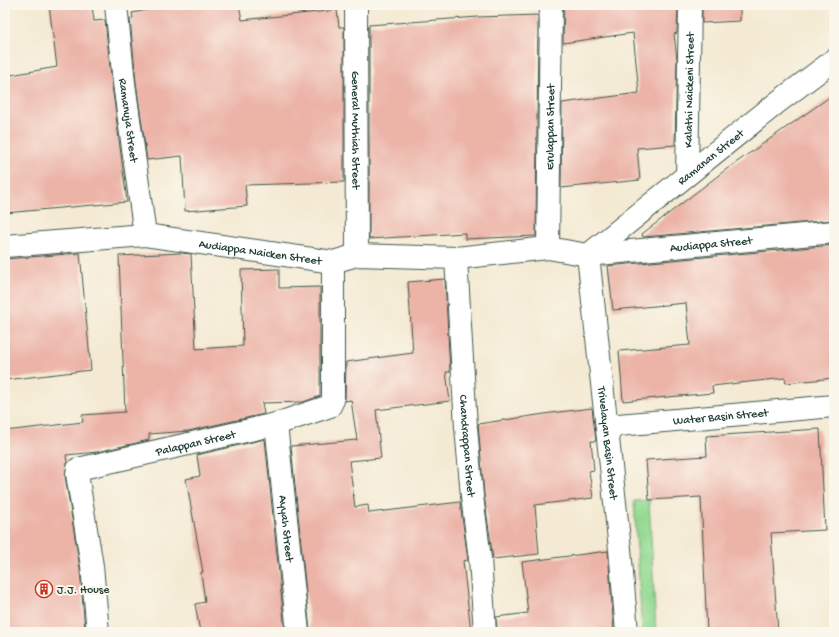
<svg xmlns="http://www.w3.org/2000/svg" width="839" height="637" viewBox="0 0 839 637" font-family="'Gochi Hand',sans-serif">
<rect width="100%" height="100%" fill="#fbf7ec"/>
<filter id="ink" filterUnits="userSpaceOnUse"><feTurbulence type="fractalNoise" baseFrequency=".025" numOctaves="2"/><feDisplacementMap in="SourceGraphic" scale="8" xChannelSelector="R" yChannelSelector="G"/><feConvolveMatrix kernelMatrix="1 2 1 2 8 2 1 2 1" color-interpolation-filters="sRGB"/></filter>
<filter id="wash" filterUnits="userSpaceOnUse"><feTurbulence type="fractalNoise" baseFrequency=".012" numOctaves="4" result="noise"/><feDisplacementMap in="SourceGraphic" scale="16" xChannelSelector="R" yChannelSelector="G"/><feGaussianBlur stdDeviation="0.9" result="paint"/><feColorMatrix in="noise" values="0 0 0 0 0 0 0 0 0 0 0 0 0 0 0 0 0 1.4 0 .05"/><feComposite in="paint" operator="in"/></filter>
<g filter="url(#wash)">
<rect width="100%" height="100%" fill="#f4ead3"/>
<path fill="#95da93" stroke="#5a8c64" d="M649,500l7,132h-14l-8,-131z"/>
<g id="blocks">
<g fill="#ecb3a7">
<path d="M49,5h43l2,16 11,-1 7,65 15,117 -122,11v-137l52,-9z"/>
<path d="M173,5h66l3,15 95,-10 2,17h5v155l-99,3 2,21 -62,5 -3,-55 -35,4 -11,-78 -6,-63 3,-1 -1,-5z"/>
<path d="M564,5h114l-1,28 -3,1 3,25 -2,86 -38,3 3,32 -79,8 1,-85 77,-10 -6,-60 -70,10z"/>
<path d="M702,5h38v16l-38,2z"/>
<path d="M538,15l-2,221 -71,3v-6l-96,6v-214l109,-8z"/>
<path d="M834,94v126l-191,17 -1,-3 82,-63z"/>
<path d="M834,245v133l-48,5 -1,-5 -73,8 1,7 -90,8 -4,-50 71,-6 -4,-42 -73,7 -5,-44z"/>
<path d="M80,253l11,117 -86,10v-121z"/>
<path d="M181,253l10,1 5,95 47,-3 -2,-76 38,-1v19l41,-1v109l-17,6 -41,1 2,11 -76,17 -39,3v6l-52,12 -31,3 1,9 -2,12 15,92 5,64h-80v-201l78,-9 -1,-7 43,-3 -6,-156z"/>
<path d="M445,279l5,93h-4l4,29 -74,9 5,48 -32,3 6,46 13,-2 1,8 91,-11 8,58 -5,1 8,71h-161l-19,-186 66,-6 -6,-40 -6,1 1,-39 67,-9 -5,-71z"/>
<path d="M592,408l4,33h-5l3,29 -5,1 4,27 -58,7 4,49 -46,5 -9,-64 -6,-71 73,-11z"/>
<path d="M820,429l5,101 -54,3 7,99h-71l-6,-135 -52,3 -3,-40 61,-4 -1,-20z"/>
<path d="M265,439l20,193h-85l-5,-28 10,-2 -4,-30h2l-17,-93 14,-3 -3,-21z"/>
<path d="M608,551l6,81h-117l-1,-15 32,-4 -6,-51z"/>
</g>
</g>
</g>
<g filter="url(#ink)">
<use href="#blocks" fill-opacity="0" stroke="#3f574c" stroke-width="1"/>
<g fill="none" stroke-linecap="round" stroke-linejoin="round">
<defs>
<g id="minor">
<path id="s1" d="M116,5l8,78 21,152"/>
<path id="s2" d="M356,5l1,250"/>
<path id="s3" d="M687,175l3,-170"/>
<path id="s4" d="M5,246l140,-11 188,27 24,-7 99,3 92,-10 40,7 246,-23"/>
<path id="s5" d="M548,248l3,-243"/>
<path id="s6" d="M588,255l32,294 7,83"/>
<path id="s7" d="M588,255l190,-153 56,-42"/>
<path id="s8" d="M456,258l10,169 6,69 8,63 5,73"/>
<path id="s9" d="M276,424l22,208"/>
<path id="s10" d="M607,426l227,-20"/>
<path id="s11" d="M98,632l-6,-66 -15,-92 1,-5 198,-45 54,-18 3,-6v-138"/>
</g>
</defs>
<use href="#minor" stroke="#3f574c" stroke-width="24"/>
<use href="#minor" stroke="#fff" stroke-width="22"/>
</g>
</g>
<defs>
<symbol id="building-ring" viewBox="-11 -11 22 22"><circle r="9.5" fill="#fbf7ec" stroke="#c8321e" stroke-width="1.5"/><path d="M-4-6H4V6H1V3H-1V6H-4ZM-2.5-4.3h1.7v1.8h-1.7ZM.8-4.3h1.7v1.8H.8ZM-2.5-1h1.7V.8h-1.7ZM.8-1h1.7V.8H.8Z" fill="#c8321e"/></symbol>
</defs>
<g fill-rule="evenodd">
<use href="#building-ring" x="34" y="579" width="20" height="20"/>
</g>
<g text-anchor="middle" stroke-width="4" stroke-linejoin="round" paint-order="stroke">
<g font-size="12" fill="#1f3d34" stroke="#fbf7ec">
<text dy="4" stroke="none"><textPath href="#s3" startOffset="85">Kalathi Naickeni Street</textPath></text>
<text dy="4" stroke="none"><textPath href="#s1" startOffset="116">Ramanuja Street</textPath></text>
<text dy="4" stroke="none"><textPath href="#s5" startOffset="121">Erulappan Street</textPath></text>
<text dy="4" stroke="none"><textPath href="#s2" startOffset="125">General Muthiah Street</textPath></text>
<text dy="4" stroke="none"><textPath href="#s7" startOffset="157">Ramanan Street</textPath></text>
<text dy="4" stroke="none"><textPath href="#s4" startOffset="711">Audiappa Street</textPath></text>
<text dy="4" stroke="none"><textPath href="#s4" startOffset="257">Audiappa Naicken Street</textPath></text>
<text dy="4" stroke="none"><textPath href="#s10" startOffset="114">Water Basin Street</textPath></text>
<text dy="4" stroke="none"><textPath href="#s11" startOffset="285">Palappan Street</textPath></text>
<text dy="4" stroke="none"><textPath href="#s6" startOffset="189">Trivelayan Basin Street</textPath></text>
<text dy="4" stroke="none"><textPath href="#s8" startOffset="188">Chandrappan Street</textPath></text>
<text dy="4" stroke="none"><textPath href="#s9" startOffset="105">Ayyah Street</textPath></text>
</g>
<g font-size="12" fill="#1f3d34" stroke="#fbf7ec" text-anchor="start">
<text x="57" y="593">J.J. House</text>
</g>
</g>
<rect width="839" height="637" fill="none" stroke="#fbf7ec" stroke-width="20"/>
</svg>
